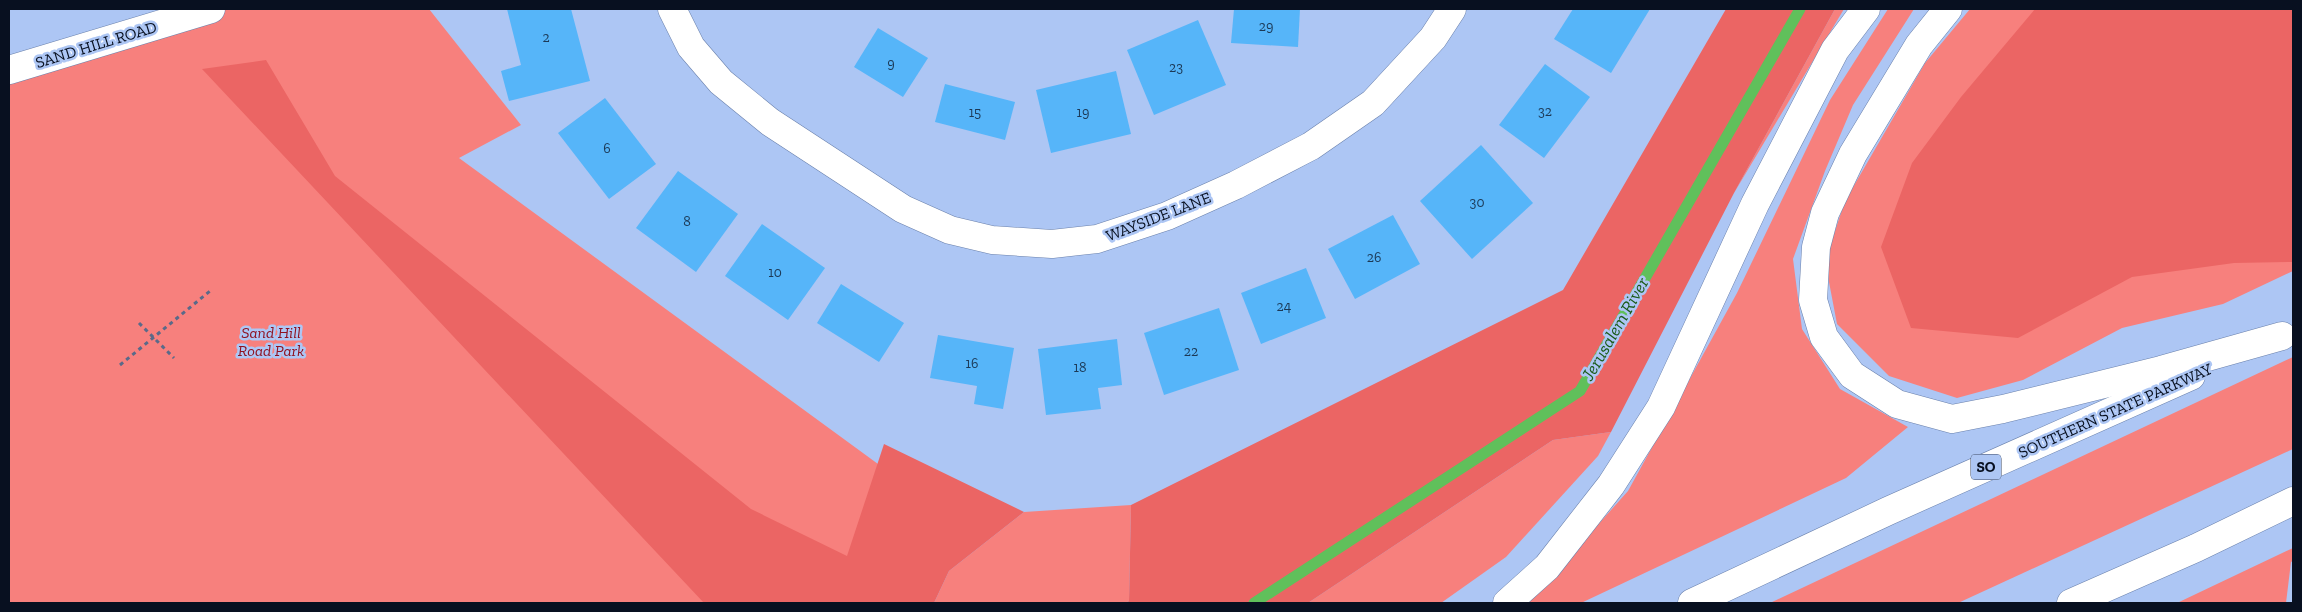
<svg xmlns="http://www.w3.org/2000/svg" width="2302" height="612" viewBox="0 0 2302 612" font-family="'Zilla Slab',serif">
<rect width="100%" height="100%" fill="#adc6f4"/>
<g fill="#f7807d">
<path d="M227,9h202l92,116 -62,33 419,306 -44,139h-825v-529z"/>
<path d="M1835,9h9l-110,184z"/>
<path d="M1888,9h26l-61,96 -28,66 -32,88 9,70 38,60 68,38 -62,51 -265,125h-53l100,-112 109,-198 93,-193z"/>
<path d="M1970,9h323v262l-70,33 -101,24 -99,52 -66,18 -68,-22 -52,-52 -12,-63 20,-60 80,-138z"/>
<path d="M2293,357v92l-335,154h-188z"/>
<path d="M1611,432l-13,24 -92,101 -65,46h-133l245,-163z"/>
<path d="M1131,505l-2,96 -4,2h-191l15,-32 75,-59z"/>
<path d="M2293,548v13l-2,1 -5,41h-109z"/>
</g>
<g fill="#eb6564">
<path d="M1726,9h109l-101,184 -123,239 -58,8 -245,163h-183l4,-2 2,-96 432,-215z"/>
<path d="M2035,9h258v253l-59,1 -102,14 -114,61 -107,-10 -30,-81 31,-84 49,-66z"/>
<path d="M266,60l69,116 416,333 96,47 37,-112 140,68 -75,59 -15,32h-230l-502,-534z"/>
</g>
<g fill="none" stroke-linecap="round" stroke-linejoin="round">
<path stroke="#60c05b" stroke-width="11" d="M1254,603l326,-212 220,-382"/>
</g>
<g fill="#56b5f9">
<path d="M507,9h64l19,72 -81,20 -8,-30 20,-6z"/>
<path d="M1234,9h66l-2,38 -67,-4z"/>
<path d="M1573,9h77l-39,64 -57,-34z"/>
<path d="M1198,20l28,65 -72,30 -27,-65z"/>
<path d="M878,28l50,30 -25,39 -49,-30z"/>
<path d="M1545,64l45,33 -46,61 -45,-33z"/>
<path d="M1116,71l15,63 -80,19 -15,-63z"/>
<path d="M945,84l70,18 -10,38 -70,-18z"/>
<path d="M605,98l51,66 -47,35 -51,-66z"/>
<path d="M1481,145l52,58 -61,56 -52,-58z"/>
<path d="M678,171l60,43 -42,58 -60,-44z"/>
<path d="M1393,215l27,49 -65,35 -27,-50z"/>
<path d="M762,224l63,44 -37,52 -63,-44z"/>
<path d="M1306,268l20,50 -65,26 -20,-51z"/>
<path d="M841,284l63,39 -25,39 -62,-39z"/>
<path d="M1219,308l20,62 -75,25 -20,-62z"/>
<path d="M938,335l76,13 -11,61 -29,-5 3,-18 -47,-8z"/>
<path d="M1117,339l5,46 -24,3 3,21 -55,6 -8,-66z"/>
</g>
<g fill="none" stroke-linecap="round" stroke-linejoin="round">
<defs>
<g id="minor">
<path d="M672,9l19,38 30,35 49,40 133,87 47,21 42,10 60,4 45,-5 70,-23 69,-31 75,-39 62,-43 60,-65 19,-29"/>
<path d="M9,70l202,-61"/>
</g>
<g id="motorway">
<path d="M1948,9l-29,36 -66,109 -28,59 -9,34 -3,53 11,37 28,38 45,29 55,15 51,-10 158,-39 121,-34"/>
<path d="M1507,603l40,-36 64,-82 50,-78 94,-203 80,-154 31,-41"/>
<path d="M1692,603l196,-92 303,-135"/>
<path d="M2071,603l125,-55 97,-47"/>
</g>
</defs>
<use href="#minor" stroke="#6a81ac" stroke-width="29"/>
<use href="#motorway" stroke="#6a81ac" stroke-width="29"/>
<g stroke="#5a6a89" stroke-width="3" stroke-dasharray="4 4" stroke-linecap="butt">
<path d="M139,323l35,35"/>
<path d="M120,365l90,-74"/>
</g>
<use href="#minor" stroke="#fff" stroke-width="28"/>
<use href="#motorway" stroke="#fff" stroke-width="28"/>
</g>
<g text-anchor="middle" stroke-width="5" stroke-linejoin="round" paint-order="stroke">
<g font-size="14" fill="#1c3956">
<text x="1266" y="31">29</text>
<text x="546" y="42">2</text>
<text x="891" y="68">9</text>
<text x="1176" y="72">23</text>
<text x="1545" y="116">32</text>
<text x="975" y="117">15</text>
<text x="1083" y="117">19</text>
<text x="607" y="153">6</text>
<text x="1477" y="207">30</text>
<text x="687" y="226">8</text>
<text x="1374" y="262">26</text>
<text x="775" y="277">10</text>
<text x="1284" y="311">24</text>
<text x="1191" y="356">22</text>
<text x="972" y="368">16</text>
<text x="1080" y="372">18</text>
</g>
<rect fill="#adc6f4" stroke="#3a4760" stroke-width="1" x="1971" y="454.5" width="30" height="25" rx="4"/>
<g font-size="15" font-weight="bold" fill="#081020">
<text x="1986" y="472">SO</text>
</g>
<g font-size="16" fill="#081020" stroke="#adc6f4">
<text transform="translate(96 44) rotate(-17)" y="6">SAND HILL ROAD</text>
<text transform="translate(1158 216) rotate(-21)" y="6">WAYSIDE LANE</text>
<text transform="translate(2115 410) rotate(-24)" y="6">SOUTHERN STATE PARKWAY</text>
</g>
<g font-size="16" font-style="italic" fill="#8f1120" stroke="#adc6f4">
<text x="271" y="338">Sand Hill<tspan x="271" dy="18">Road Park</tspan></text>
</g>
<g font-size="18" font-style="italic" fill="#1a5b18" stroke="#adc6f4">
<text transform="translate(1615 329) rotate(-60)" y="6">Jerusalem River</text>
</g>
</g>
<rect width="2302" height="612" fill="none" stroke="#081020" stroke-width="20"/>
</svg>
